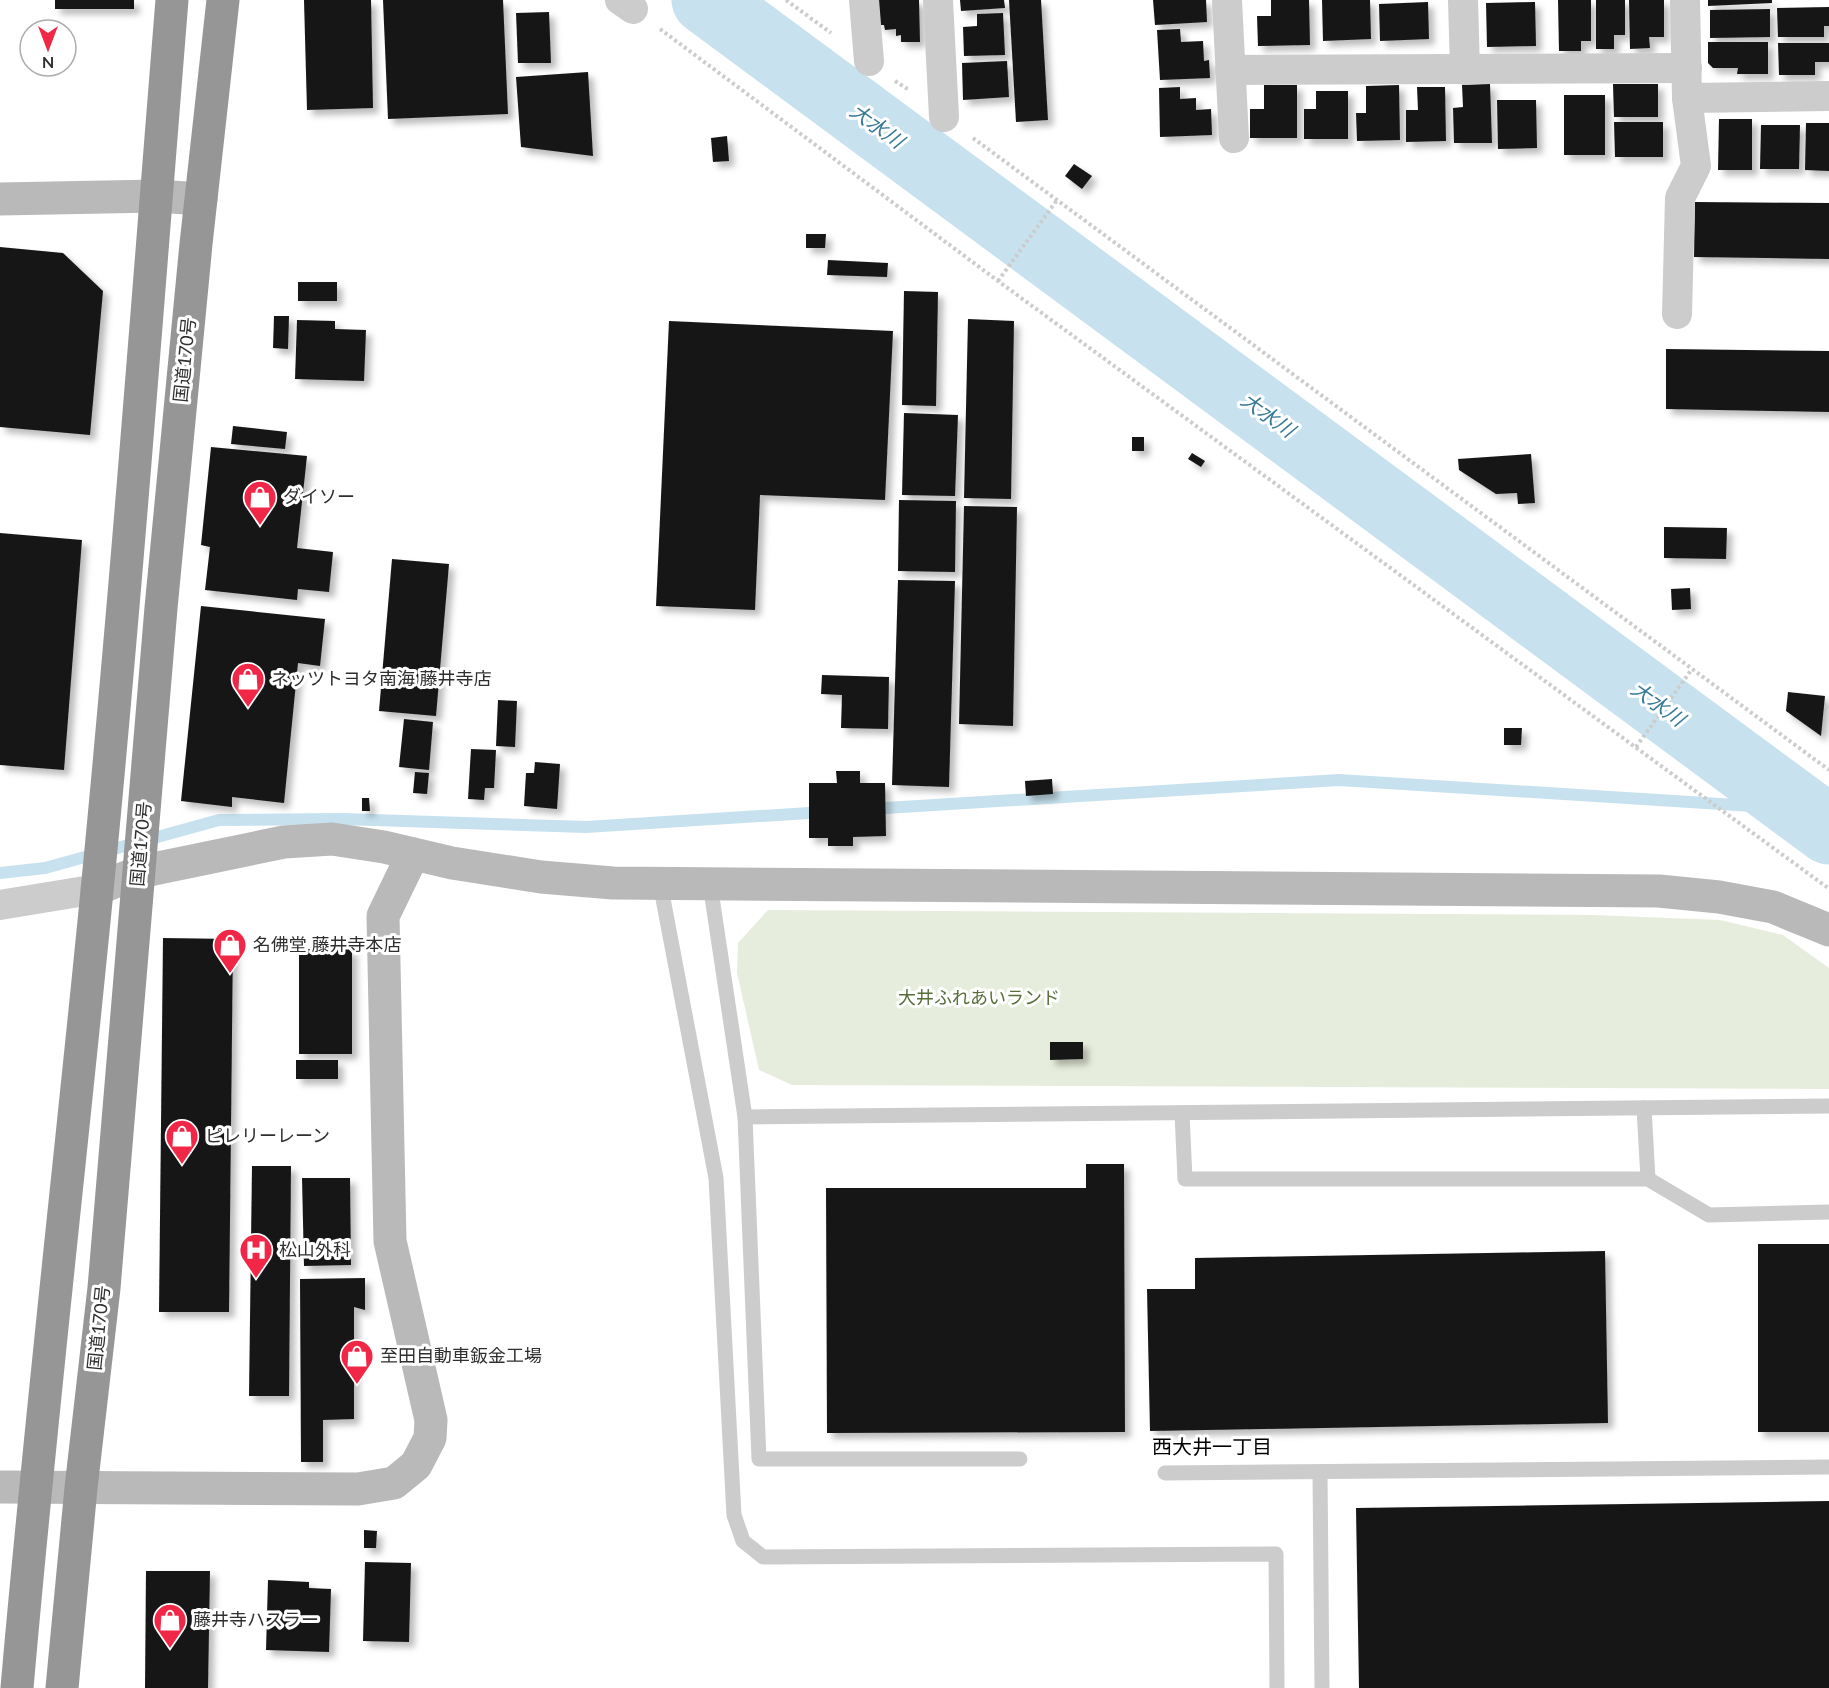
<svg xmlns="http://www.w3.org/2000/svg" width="1829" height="1688" viewBox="0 0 1829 1688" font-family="Lato,'Noto Sans JP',sans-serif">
<defs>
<filter id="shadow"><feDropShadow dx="5.5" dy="5.5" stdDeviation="3" flood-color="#0004"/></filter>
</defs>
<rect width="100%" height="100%" fill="#fff"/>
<path fill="#e7eddc" d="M768,910l825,5 127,5 63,15 46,33v121l-1037,-4 -33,-15 -22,-97 1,-30z"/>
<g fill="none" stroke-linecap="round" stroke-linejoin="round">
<g stroke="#c7e2ee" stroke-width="12">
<path d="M870,809l469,-29 462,29"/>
<path d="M0,873l45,-5 174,-48 123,-1 244,8 239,-15"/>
</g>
<path stroke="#c7e2ee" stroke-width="69" d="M706,0l1123,830"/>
</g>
<g fill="#161616" filter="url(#shadow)">
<rect x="55" y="0" width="79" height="9"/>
<path d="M304,0h67l2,108 -66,2z"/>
<path d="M383,0h120l5,114 -120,5z"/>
<path d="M878,0h41l1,42h-19v-7l-5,1v-7l-11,1 -1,-5h-6z"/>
<path d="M960,0h44l1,8 -44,3z"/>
<path d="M1009,0h32l7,120 -32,2z"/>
<path d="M1153,0h53l1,22 -52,3z"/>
<path d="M1271,0h38l1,45 -52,1 -1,-30h14z"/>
<path d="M1322,0h48l1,39 -48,2z"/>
<path d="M1558,0h33v41h-10v10h-22z"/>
<path d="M1596,0h29v35h-11v14h-18z"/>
<path d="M1629,0h35v37h-15l1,11 -20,1z"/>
<path d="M1708,0h64v3l-64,3z"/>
<path d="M1428,2l1,37 -49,2 -1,-37z"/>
<path d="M1535,2l1,44 -49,1 -1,-44z"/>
<path d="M1829,7v19h-5v11h-46l-1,-29z"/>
<path d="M1770,9v28l-60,1v-28z"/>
<path d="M549,12l2,51h-33l-2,-50z"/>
<path d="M1003,13l2,42 -41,1 -1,-29 14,-1v-12z"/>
<path d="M1180,29l1,13 22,-1 1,20 5,-1 1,18 -50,2 -3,-50z"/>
<path d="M1708,42h60v32h-31l1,-6h-25l-5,-5z"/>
<path d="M1778,43h51v19h-14v13h-36z"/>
<path d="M1007,61l2,36 -46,3 -1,-37z"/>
<path d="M588,72l5,84 -72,-9 -5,-70z"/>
<path d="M1490,84l2,59h-38l-1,-35 10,-1 -1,-22z"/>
<path d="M1613,84h45v33h-44z"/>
<path d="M1264,85h33v53h-47v-29h14z"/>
<path d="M1399,85l1,55 -43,1 -1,-28h10v-27z"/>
<path d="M1180,87v12l16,-1v12l15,-1 1,26 -52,2 -1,-49z"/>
<path d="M1417,87h28l1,54 -40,1v-32h12z"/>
<path d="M1316,91h32v48h-44v-30h12z"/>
<rect x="1564" y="95" width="41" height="60"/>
<path d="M1497,100h39l1,48 -39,1z"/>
<path d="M1719,119h33v51h-34z"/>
<path d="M1614,122h49v35h-48z"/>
<path d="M1806,123h23v48l-24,-1z"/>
<path d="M1761,125h39l-1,44h-39z"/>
<path d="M727,136l2,25 -16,1 -2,-24z"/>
<path d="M1074,164l18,12 -10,13 -17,-13z"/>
<path d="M1695,202l134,1v56l-135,-2z"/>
<path d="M806,234h20l-1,14h-19z"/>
<path d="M0,247l63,6 40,38 -13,144 -90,-8z"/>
<path d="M828,260l60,3 -1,14 -60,-2z"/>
<rect x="298" y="282" width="39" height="19"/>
<path d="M904,291l34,1 -2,114 -34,-1z"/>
<path d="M274,316h15l-1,33 -15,-1z"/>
<path d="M968,319l46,2 -3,178 -47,-1z"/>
<path d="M297,320l38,1v8l31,1 -2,51 -69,-2z"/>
<path d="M669,321l224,10 -8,169 -125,-5 -5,115 -99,-4z"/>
<path d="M1666,349l163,2v61l-163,-3z"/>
<path d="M904,413l54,2 -3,81 -53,-1z"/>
<path d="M233,426l54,6 -2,17 -54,-5z"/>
<rect x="1132" y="437" width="12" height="14"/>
<path d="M211,447l96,9 -10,92 36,4 -4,40 -31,-3 -1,11 -92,-10 5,-43 -9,-2z"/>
<path d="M1192,453l13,8 -4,6 -13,-8z"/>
<path d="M1531,454l4,49 -17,1 -1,-11 -21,1 -37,-24 -1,-11z"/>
<path d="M899,500l57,1 -1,71 -57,-1z"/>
<path d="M964,506l53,1 -4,219 -54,-2z"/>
<path d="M1664,527l63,1 -1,31 -62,-1z"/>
<path d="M0,533l82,7 -18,230 -64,-5z"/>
<path d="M392,559l57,5 -13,152 -57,-5z"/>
<path d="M898,580l57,1 -6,206 -57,-2z"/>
<path d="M1690,588l1,21 -19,1 -1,-21z"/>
<path d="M201,606l124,13 -5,47 -22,-3 -14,140 -52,-6v10l-51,-6z"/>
<path d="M822,675l67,2 -1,52 -47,-1 1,-33 -21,-1z"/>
<path d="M1788,692l37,4 -4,40 -35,-25z"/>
<path d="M498,700l19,1 -2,46 -19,-1z"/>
<path d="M404,719l29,3 -4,48 -30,-3z"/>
<path d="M1504,728h18l-1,17h-17z"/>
<path d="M471,749l25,1 -2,38h-9l-1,12 -16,-1z"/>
<path d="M535,762l25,2 -3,45 -33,-3 2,-33h8z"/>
<path d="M836,771h24v12h25l1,53 -33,1v9h-25v-8h-19v-55h28z"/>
<path d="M415,772l14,1 -2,21 -14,-1z"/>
<path d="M1052,779l1,15 -27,2 -1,-15z"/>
<path d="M362,798h7l1,13h-8z"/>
<path d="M163,938l70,1 -4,373h-70z"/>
<rect x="299" y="949" width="53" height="105"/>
<path d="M1050,1042h33v17l-33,1z"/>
<rect x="296" y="1060" width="42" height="19"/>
<path d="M1086,1164h38l1,268 -298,1 -1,-245h260z"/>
<path d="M252,1166h39l-2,230h-40z"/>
<path d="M302,1178h48l1,87 -47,1z"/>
<rect x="1758" y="1244" width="71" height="188"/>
<path d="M1605,1251l3,172 -458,8 -3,-142h48v-31z"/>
<path d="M365,1278v32l-11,-3v112l-31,1v42h-22l-1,-183z"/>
<path d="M1829,1501v187h-470l-3,-180z"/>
<path d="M364,1530l13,1 -1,17h-12z"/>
<path d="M365,1562l46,1 -2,79 -46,-1z"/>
<path d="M146,1571h64l-2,117h-63z"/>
<path d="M268,1580l41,2v6l22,1 -2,63 -63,-2z"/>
</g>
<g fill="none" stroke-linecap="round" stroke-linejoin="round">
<g stroke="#ccc" stroke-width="4" stroke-dasharray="3 3" stroke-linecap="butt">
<path d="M786,0l45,33"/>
<path d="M660,29l338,252 830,607"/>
<path d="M895,81l14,9"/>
<path d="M973,138l856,632"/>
<path d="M998,281l59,-81"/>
<path d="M1636,747l56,-78"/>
</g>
<g stroke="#ccc" stroke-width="15">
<path d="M660,883l56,295 18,337 9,26 20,16 513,-3 1,134"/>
<path d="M710,884l35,233 14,342h261"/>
<path d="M1644,1108l4,71"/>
<path d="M1182,1113l3,66h463l61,36 120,-3"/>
<path d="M745,1117l1084,-11"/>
<path d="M1320,1472l2,216"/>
<path d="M1165,1473l664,-6"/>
</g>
<g stroke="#ccc" stroke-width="30">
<path d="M620,0l13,9"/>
<path d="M864,0l5,61"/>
<path d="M938,0l6,117"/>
<path d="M1227,0l7,138"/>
<path d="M1463,0l2,70"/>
<path d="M1230,70l457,-2"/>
<path d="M1687,98l142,-2"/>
<path d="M1677,314l3,-116 16,-32 -9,-68 -2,-98"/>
<path d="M0,905l97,-16"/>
</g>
<g stroke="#b9b9b9" stroke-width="33">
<path d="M0,199l157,-3 44,3"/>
<path d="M97,889l42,-17 145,-30 48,-3 52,8 68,16 89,14 72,6 1046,8 60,6 54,10 56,23"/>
<path d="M0,1487l358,2 36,-6 22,-18 14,-27 1,-18 -41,-179 -7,-325 30,-62"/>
</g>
<g stroke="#969696" stroke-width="33">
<path d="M17,1688c23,-266 54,-531 80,-797 29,-296 51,-594 75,-891"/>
<path d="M62,1688l19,-200 23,-200 57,-680 35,-364 27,-244"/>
</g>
</g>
<defs>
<symbol id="shop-pin" viewBox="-11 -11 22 30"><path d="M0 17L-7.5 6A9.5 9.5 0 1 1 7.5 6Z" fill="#f12747" stroke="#fff"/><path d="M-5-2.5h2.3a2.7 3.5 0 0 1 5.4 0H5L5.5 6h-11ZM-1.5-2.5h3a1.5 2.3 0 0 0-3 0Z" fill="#fff"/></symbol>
<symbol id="hospital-pin" viewBox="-11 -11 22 30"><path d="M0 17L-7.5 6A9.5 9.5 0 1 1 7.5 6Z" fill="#f12747" stroke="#fff"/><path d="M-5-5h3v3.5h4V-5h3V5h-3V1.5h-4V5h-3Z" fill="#fff"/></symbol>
</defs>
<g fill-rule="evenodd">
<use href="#shop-pin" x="241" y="478" width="38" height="52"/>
<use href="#shop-pin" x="229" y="660" width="38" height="52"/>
<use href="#shop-pin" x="211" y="926" width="38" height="52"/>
<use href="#shop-pin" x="163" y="1117" width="38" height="52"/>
<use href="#hospital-pin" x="237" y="1231" width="38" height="52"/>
<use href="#shop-pin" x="338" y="1337" width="38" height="52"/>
<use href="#shop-pin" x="151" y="1601" width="38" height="52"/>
</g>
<g text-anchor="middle" stroke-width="6" stroke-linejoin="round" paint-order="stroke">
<g font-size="18" fill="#2f2f2f" stroke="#fff">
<text transform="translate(185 360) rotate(-84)" y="6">国道170号</text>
<text transform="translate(141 844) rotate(-85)" y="6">国道170号</text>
<text transform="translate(99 1328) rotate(-84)" y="6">国道170号</text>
</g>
<g font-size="18" fill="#2f2f2f" stroke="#fff" text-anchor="start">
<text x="283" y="503">ダイソー</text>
<text x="271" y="685">ネッツトヨタ南海 藤井寺店</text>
<text x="253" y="951">名佛堂 藤井寺本店</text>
<text x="205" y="1142">ピレリーレーン</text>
<text x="279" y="1256">松山外科</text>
<text x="380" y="1362">至田自動車鈑金工場</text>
<text x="193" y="1626">藤井寺ハスラー</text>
</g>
<g font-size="18" fill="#576e39" stroke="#fff">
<text x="979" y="1004">大井ふれあいランド</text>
</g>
<g font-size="20" font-style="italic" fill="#377a97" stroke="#fff">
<text transform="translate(877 126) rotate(36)" y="7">大水川</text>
<text transform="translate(1268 415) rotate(36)" y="7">大水川</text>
<text transform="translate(1658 704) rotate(36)" y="7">大水川</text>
</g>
<g font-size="20" fill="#000" stroke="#fff">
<text x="1212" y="1454">西大井一丁目</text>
</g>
</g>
<g transform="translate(48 48) rotate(180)"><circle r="28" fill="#ffffff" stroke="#acacac" stroke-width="1.5"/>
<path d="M0-4.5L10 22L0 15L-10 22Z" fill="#f12747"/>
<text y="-9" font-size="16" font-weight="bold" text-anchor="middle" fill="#2f2f2f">N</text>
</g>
</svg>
